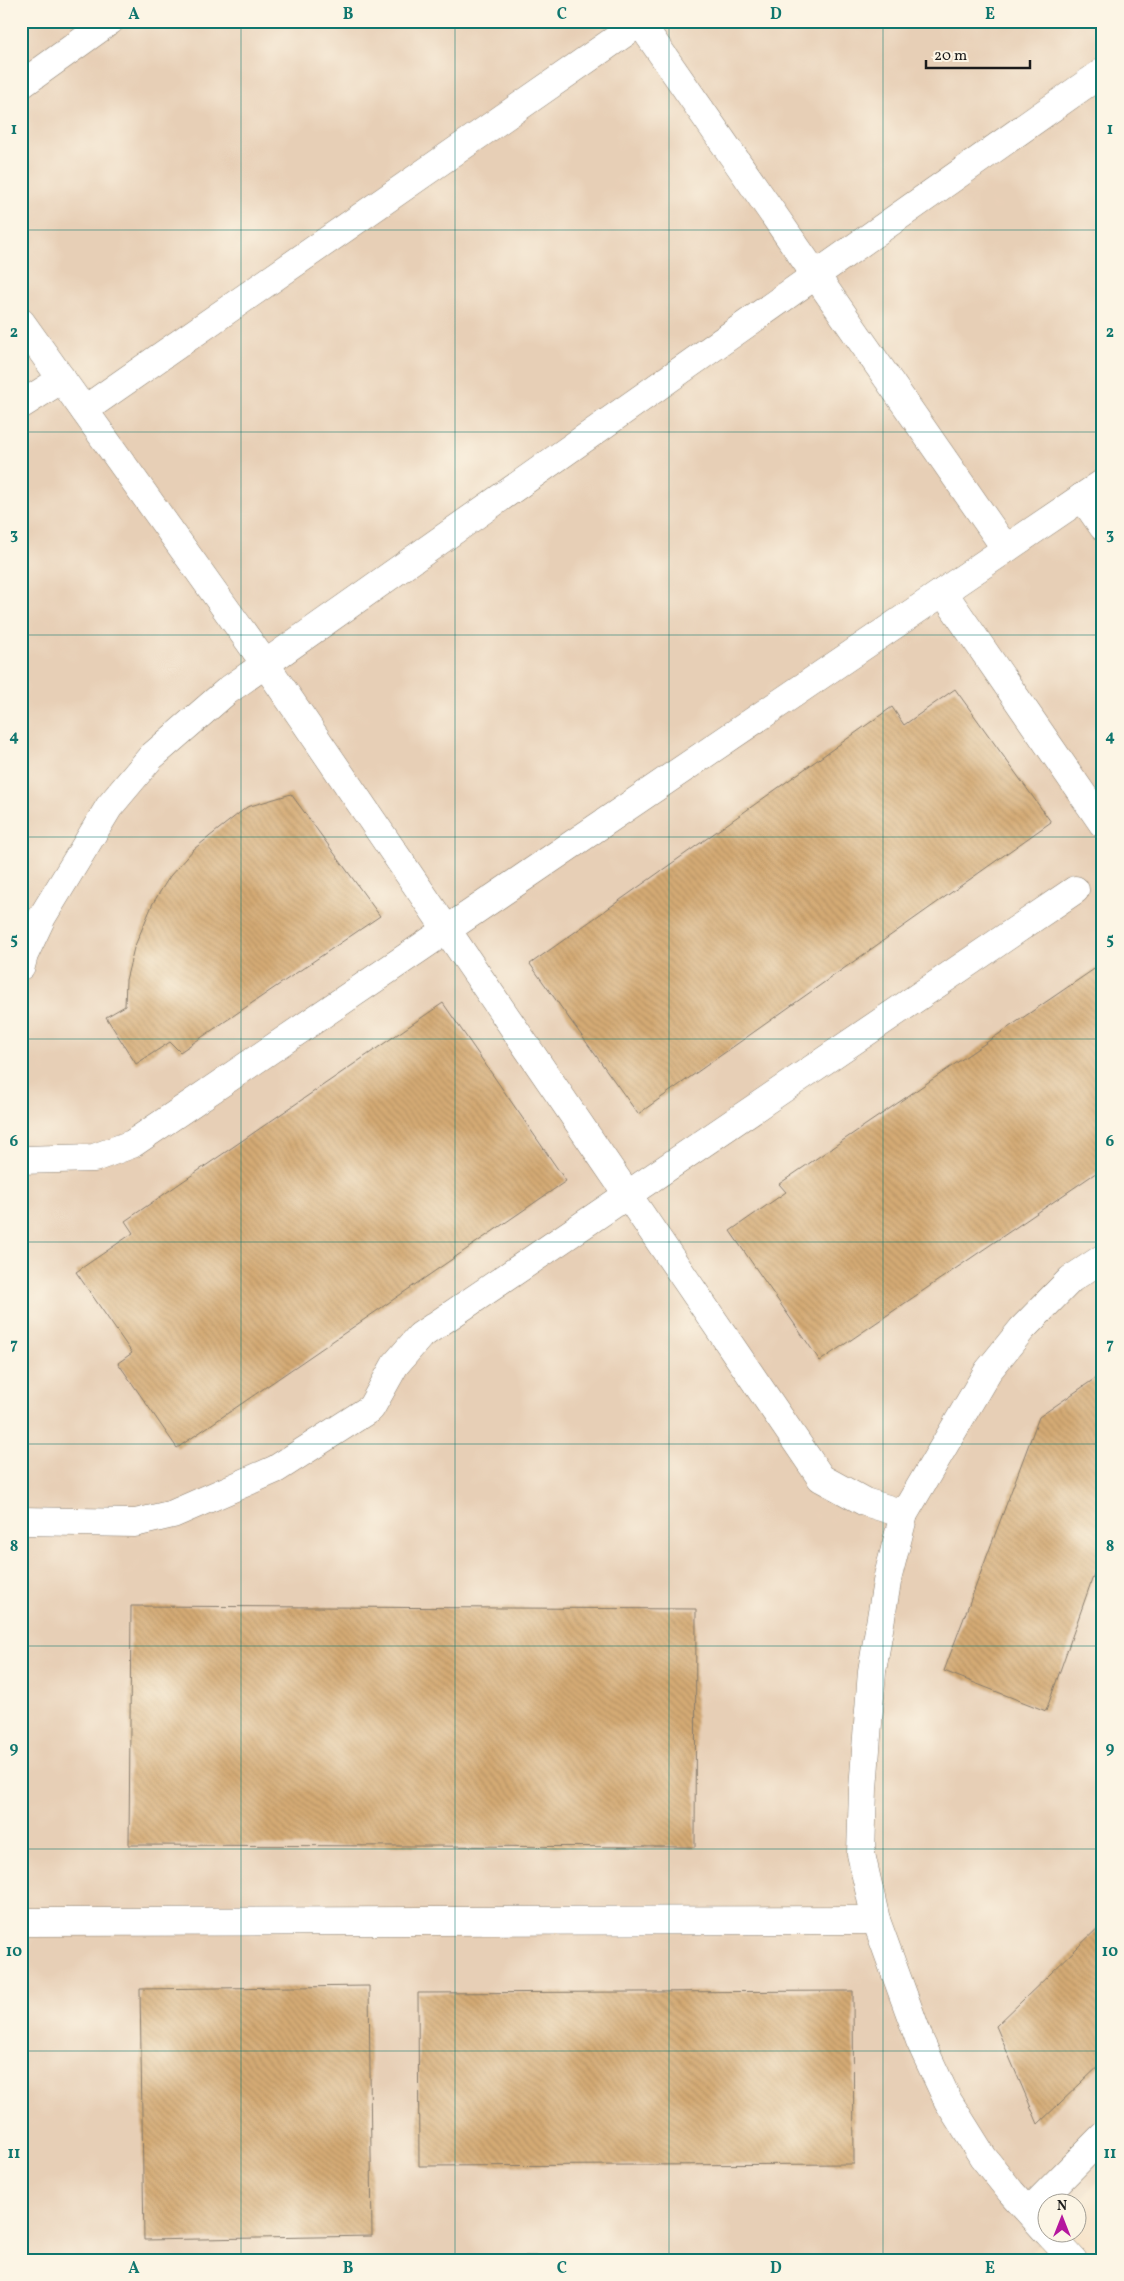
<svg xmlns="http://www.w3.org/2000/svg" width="1124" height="2281" viewBox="0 0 1124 2281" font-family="Vollkorn,serif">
<defs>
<pattern id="building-back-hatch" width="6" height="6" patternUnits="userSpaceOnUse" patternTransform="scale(1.25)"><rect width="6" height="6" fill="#d4aa74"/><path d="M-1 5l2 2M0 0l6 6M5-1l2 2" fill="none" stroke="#b59264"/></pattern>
</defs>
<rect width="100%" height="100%" fill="#fcf5e5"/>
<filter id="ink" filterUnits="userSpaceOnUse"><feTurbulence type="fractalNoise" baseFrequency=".02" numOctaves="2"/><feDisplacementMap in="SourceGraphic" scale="10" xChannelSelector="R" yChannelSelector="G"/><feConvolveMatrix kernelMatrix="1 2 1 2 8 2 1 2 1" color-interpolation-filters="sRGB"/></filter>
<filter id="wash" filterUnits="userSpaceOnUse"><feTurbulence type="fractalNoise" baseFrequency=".0096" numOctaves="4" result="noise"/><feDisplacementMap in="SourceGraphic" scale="20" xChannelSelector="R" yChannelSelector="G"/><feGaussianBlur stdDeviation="1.12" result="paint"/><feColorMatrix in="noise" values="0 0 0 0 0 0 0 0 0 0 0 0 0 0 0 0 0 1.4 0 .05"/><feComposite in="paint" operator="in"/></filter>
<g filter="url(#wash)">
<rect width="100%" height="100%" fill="#f4dcbd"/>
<path fill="#e7cfb6" d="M21,21h1082v2155l-26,28h-31l3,30 -25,26h-1003z"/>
<g id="blocks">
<g fill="url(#building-back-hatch)">
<path d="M955,689l96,133 -413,292 -108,-150 362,-257 12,18z"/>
<path d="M291,794l89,122 -200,136 -10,-10 -34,22 -30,-47 19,-11 1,-26 8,-32 19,-45 17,-27 24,-27 25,-20 28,-22z"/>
<path d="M1103,963v205l-283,193 -90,-130 56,-39 -7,-8z"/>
<path d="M443,1003l123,178 -389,267 -59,-85 14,-10 -56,-81 57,-39 -8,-12z"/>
<path d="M1103,1373v175l-57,163 -102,-40 95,-254z"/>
<path d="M131,1606l565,3 -1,238 -566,-2z"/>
<path d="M1103,1923v139l-65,62 -42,-98z"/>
<path d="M369,1986l3,250 -228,4 -4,-251z"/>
<path d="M853,1991l1,173 -435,2 -1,-173z"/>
<path d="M525,2256l145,2v2h-145z"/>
</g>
</g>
</g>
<g filter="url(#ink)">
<use href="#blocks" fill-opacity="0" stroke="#887c6c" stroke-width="1"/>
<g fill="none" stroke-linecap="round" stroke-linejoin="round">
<defs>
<g id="street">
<path d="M639,21l367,528"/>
<path d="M21,85l89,-64"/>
<path d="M21,322l245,343 555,813 44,24 39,12"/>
<path d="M21,405l41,-26"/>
<path d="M84,410l558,-389"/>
<path d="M1082,497l21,30"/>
<path d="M943,592l160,232"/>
<path d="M21,966l3,-11 18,-38 67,-110 42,-50 76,-66 876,-619"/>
<path d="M21,1160l73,-2 38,-14 971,-661"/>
<path d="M21,1521l114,2 38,-9 103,-45 95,-61 24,-43 25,-29 655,-446"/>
<path d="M21,1922l855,-2"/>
<path d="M1029,2211l74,-75"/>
<path d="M1046,2231l-35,-39 -28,-35 -35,-56 -28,-60 -44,-121 -15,-66 2,-65 9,-118 16,-95 16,-62 84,-143 34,-42 49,-50 32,-21"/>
<path d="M1049,2234l24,26"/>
</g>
</defs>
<use href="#street" stroke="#887c6c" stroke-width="29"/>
<use href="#street" stroke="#fff" stroke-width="28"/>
</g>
</g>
<path fill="none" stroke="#0f766e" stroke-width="1" stroke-opacity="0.55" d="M241,21v2239M455,21v2239M669,21v2239M883,21v2239M21,230h1082M21,432h1082M21,635h1082M21,837h1082M21,1039h1082M21,1242h1082M21,1444h1082M21,1646h1082M21,1849h1082M21,2051h1082"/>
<rect width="1124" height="2281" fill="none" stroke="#fcf5e5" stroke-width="55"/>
<g transform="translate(1062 2218)"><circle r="24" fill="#fcf5e5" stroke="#a29e95"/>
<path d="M0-4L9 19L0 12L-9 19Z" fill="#b5179e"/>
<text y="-8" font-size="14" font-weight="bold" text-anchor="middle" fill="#1c1c1c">N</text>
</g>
<path d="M926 60v8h104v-8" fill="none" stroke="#1c1c1c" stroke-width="2.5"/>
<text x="934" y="60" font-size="15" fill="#1c1c1c" stroke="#fcf5e5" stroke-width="4" paint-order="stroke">20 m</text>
<rect x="28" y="28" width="1068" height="2226" fill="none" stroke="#0f766e" stroke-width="2"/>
<g font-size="16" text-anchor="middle" font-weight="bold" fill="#0f766e">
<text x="134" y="19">A</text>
<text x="348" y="19">B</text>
<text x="562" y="19">C</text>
<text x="776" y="19">D</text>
<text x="990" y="19">E</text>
<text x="14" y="134">1</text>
<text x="1110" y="134">1</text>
<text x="14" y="337">2</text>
<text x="1110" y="337">2</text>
<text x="14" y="539">3</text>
<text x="1110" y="539">3</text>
<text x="14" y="741">4</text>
<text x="1110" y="741">4</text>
<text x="14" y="944">5</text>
<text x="1110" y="944">5</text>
<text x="14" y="1146">6</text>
<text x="1110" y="1146">6</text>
<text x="14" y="1349">7</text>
<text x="1110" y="1349">7</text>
<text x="14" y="1551">8</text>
<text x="1110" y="1551">8</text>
<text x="14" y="1753">9</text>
<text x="1110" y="1753">9</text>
<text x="14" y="1956">10</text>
<text x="1110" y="1956">10</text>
<text x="14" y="2158">11</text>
<text x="1110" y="2158">11</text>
<text x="134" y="2273">A</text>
<text x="348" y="2273">B</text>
<text x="562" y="2273">C</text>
<text x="776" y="2273">D</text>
<text x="990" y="2273">E</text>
</g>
</svg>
